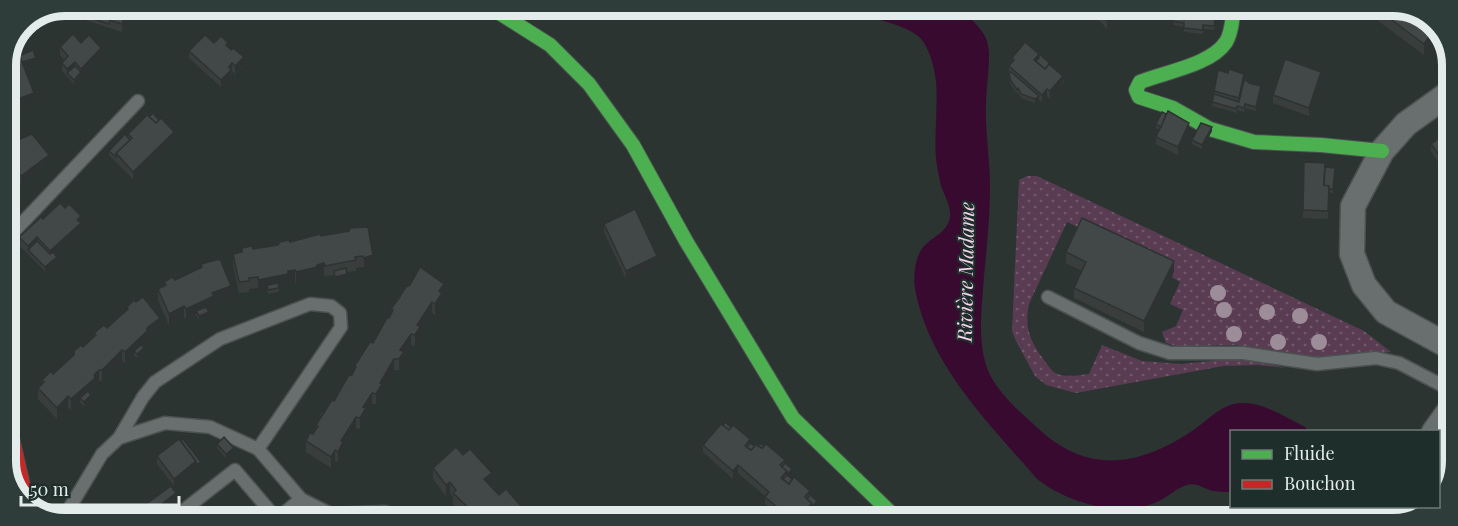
<svg xmlns="http://www.w3.org/2000/svg" width="1458" height="526" viewBox="0 0 1458 526" font-family="'Playfair Display',serif">
<defs>
<pattern id="grass-dots" width="8" height="8" patternUnits="userSpaceOnUse" patternTransform="scale(1.5)"><rect width="8" height="8" fill="#593c52"/><path d="M2 2h.1M6 6h.1" fill="none" stroke="#71586b" stroke-width="1.8" stroke-linecap="round"/></pattern>
</defs>
<rect width="100%" height="100%" fill="#2c3432"/>
<path fill="url(#grass-dots)" d="M1027,176h10l327,155 27,21 -34,2 -44,5 -77,-14h-21l-32,3 -17,-5 -4,-11 14,-6 7,-16 -13,-6 10,-22 -8,-5 2,-5 -107,-50 -38,82c-5,22 1,38 15,56 5,7 9,14 17,15 9,2 19,0 28,-1l13,-29 40,16 39,3 50,-5 34,4 21,5 -29,-3 -34,1 -147,27 -30,-8 -11,-9 -19,-35 -4,-10 7,-151z"/>
<path fill="#390a30" d="M772,8h184c13,9 29,21 32,37 3,15 -2,43 -2,59 -1,27 4,55 4,82 0,30 -3,60 -6,90 -2,33 -8,69 6,99 12,23 34,40 52,57 50,44 102,32 153,-3 14,-10 28,-26 47,-26 21,-1 45,15 63,24l4,4 -77,1 -1,60c-5,0 -12,0 -18,-1 -9,-2 -16,-9 -26,-6 -11,3 -19,12 -28,16 -37,18 -92,2 -122,-22 -48,-56 -108,-114 -122,-190 -2,-13 0,-33 9,-43 10,-10 25,-15 26,-30 1,-10 -6,-21 -9,-30 -2,-9 -4,-18 -5,-27 -2,-25 2,-52 0,-78 -2,-14 -7,-36 -18,-45 -16,-14 -79,-27 -100,-28 -16,0 -31,2 -46,0z"/>
<g fill="none" stroke-linecap="round" stroke-linejoin="round">
<defs>
<g id="lane">
<path d="M6,240l132,-139"/>
<path d="M1048,297l91,46 31,10h73l74,11 59,-6 23,5 50,26"/>
<path d="M119,438l24,-41 12,-15 65,-43 90,-35 21,2 9,7 1,14 -83,122"/>
<path d="M64,517l38,-63 17,-16 46,-15 45,4 48,22 43,50 30,15 54,-2 15,6"/>
<path d="M175,517l60,-47 40,47"/>
<path d="M279,517l22,-18"/>
</g>
<g id="street">
<path d="M1450,347l-64,-35 -22,-27 -12,-31 1,-48 29,-55 24,-27 46,-33"/>
<path d="M1434,432l15,-21"/>
<path d="M1321,506l12,10 13,4"/>
<path d="M1268,520l2,-14"/>
<path d="M1361,520l7,-3 15,-11"/>
</g>
<g id="fast">
<path d="M490,7l60,38 39,39 44,61 53,96 107,177 96,93 11,8"/>
<path d="M1234,9c-2,10 -2,24 -8,33 -15,23 -61,30 -86,40l-4,8 3,7 34,11 37,21 44,13 67,3 61,6"/>
</g>
<path id="jam" d="M6,412l21,91"/>
</defs>
<use href="#lane" stroke="#4a5250" stroke-width="15"/>
<use href="#street" stroke="#4a5250" stroke-width="27"/>
<use href="#fast" stroke="#4a5250" stroke-width="16"/>
<use href="#jam" stroke="#4a5250" stroke-width="16"/>
<use href="#lane" stroke="#696f6e" stroke-width="12"/>
<use href="#street" stroke="#696f6e" stroke-width="24"/>
<use href="#fast" stroke="#4caf50" stroke-width="14"/>
<use href="#jam" stroke="#c62828" stroke-width="14"/>
</g>
<g fill="#9d8d99">
<circle cx="1218" cy="293" r="8"/>
<circle cx="1224" cy="310" r="8"/>
<circle cx="1267" cy="312" r="8"/>
<circle cx="1300" cy="316" r="8"/>
<circle cx="1234" cy="334" r="8"/>
<circle cx="1278" cy="342" r="8"/>
<circle cx="1319" cy="342" r="8"/>
</g>
<g fill="#393e3d">
<path d="M77,6h53l-8,26 -46,-15z"/>
<path d="M1089,9h40l-22,20z"/>
<path d="M1174,9h43l-3,21 -11,-1v5l-19,-2v-5l-11,-2z"/>
<path d="M1366,9h46l27,20 -15,26 -58,-43z"/>
<path d="M81,43l20,13 -27,28 -12,-13v-8l2,-3 -4,-5v-8z"/>
<path d="M214,43l14,5 16,17 -9,9 -3,-3 -1,7 -10,9 -32,-29v-7z"/>
<path d="M1012,58l53,23 -15,18 -3,-3 -5,6 -3,-2 -4,3 -14,-5 -3,-6 -1,2 -6,-9 -2,-7v-12l3,-3z"/>
<path d="M1244,80l17,10 -5,21 -11,-3 -1,4 -7,-2v3l-25,-7 2,-15z"/>
<path d="M1321,80l-12,36 -36,-13v-8z"/>
<path d="M1156,124l33,7 -11,24 -22,-11v-7l3,-7 -3,-2z"/>
<path d="M1451,130v49l-20,-27v-8z"/>
<path d="M1212,131l-10,18 -10,-5v-4z"/>
<path d="M128,134l46,6 -41,39 -24,-24v-4l19,-14z"/>
<path d="M6,145l43,17 -28,22 -2,-2z"/>
<path d="M1304,162l21,5 10,1 -2,25h-4l-1,26 -25,-1z"/>
<path d="M43,219l38,4v8l-26,23 2,7 -12,10 -26,-26v-8z"/>
<path d="M604,224l53,40 -31,15 -22,-47z"/>
<path d="M349,231l24,35 -9,3 -1,-2 -7,1v3l-9,1v6l-12,3 -1,-6 -9,1 -1,-2 -7,2v2l-21,5 -1,-2 -7,1v3l-9,2v5l-11,2 -1,-5 -9,2v-3l-9,1v3l-10,1 -6,-28v-11l20,-5z"/>
<path d="M1066,252l108,20 -30,60 -70,-34v-10l8,-17 -16,-8z"/>
<path d="M201,264l30,33 -17,7v3l-6,3 1,6 -10,4 -3,-5 -10,5 -2,-3 -15,8 -11,-25v-11l6,-4v-3l11,-2 26,-12z"/>
<path d="M444,295l-2,3v6l-7,11 -3,-2 -12,19v6l-5,8 -4,-1 -7,11v7l-5,7h-5l-12,20v5l-6,9h-4l-6,9v6l-6,10 -4,-1 -13,20v5l-5,9 -3,-1 -4,7 -25,-16v-11l10,-12 1,-9 17,-19 21,-31 1,-9 17,-18 16,-25 2,-4v-5l3,-3v-4l6,-5z"/>
<path d="M127,307l33,22 -13,10v3l-4,5 1,5 -7,6 -3,-3 -9,8 -3,-2 -20,20h-3l-4,4v4l-5,5 1,5 -7,7 -4,-4 -9,8 -3,-3 -11,12 -19,-20v-11l4,-4v-4l11,-6 30,-27 11,-10v-4l13,-5 20,-17z"/>
<path d="M750,443l35,20 7,10 -3,3 21,19 7,10 -12,14h-23l-17,-15v-8l-27,-23 -5,6 -30,-27v-7z"/>
<path d="M217,444l17,8 -8,6 -9,-10z"/>
<path d="M463,455l29,29 -2,1 9,10 28,23h-60l-14,-14v-7l-3,-4 -4,3 -13,-17v-11z"/>
<path d="M157,456l44,9 -27,21 -17,-22z"/>
<path d="M176,497l-25,19 -6,-7v-4z"/>
</g>
<g fill="#2e3232">
<path d="M128,6h2l-8,26v-8z"/>
<path d="M1121,9h8l-22,20v-8z"/>
<path d="M1436,27l3,2 1,3 -16,23v-11z"/>
<path d="M101,48v8l-27,28v-4l7,-8v-3z"/>
<path d="M244,57v8l-9,9v-8z"/>
<path d="M36,58v4l-16,4v-4z"/>
<path d="M75,62v8l-8,3v-4z"/>
<path d="M232,63l-1,15 -10,9v-7z"/>
<path d="M1321,72v8l-12,36v-8z"/>
<path d="M1063,76v7l-13,16v-8z"/>
<path d="M1261,86v4l-5,21v-4z"/>
<path d="M1047,89v7l-5,6v-7z"/>
<path d="M12,92v7l-5,2v-7z"/>
<path d="M34,93v7l-28,12v-4l9,-4v-4z"/>
<path d="M1039,96v4l-4,3v-4z"/>
<path d="M1189,123v8l-11,24v-8z"/>
<path d="M1212,127v4l-10,18v-4z"/>
<path d="M174,132v8l-41,39v-7z"/>
<path d="M49,155v7l-28,22v-8z"/>
<path d="M19,174v8l-13,8v-7z"/>
<path d="M81,216v15l-31,27v-7z"/>
<path d="M37,237v8l-9,5v4v-8z"/>
<path d="M373,255v11l-9,3v-11z"/>
<path d="M657,256v8l-31,15v-8z"/>
<path d="M57,257v4l-12,10v-4z"/>
<path d="M1174,261v11l-30,60v-11z"/>
<path d="M324,263v11l-7,2v2l-21,5v-11z"/>
<path d="M295,270v11l-7,1v3l-20,4 -1,-4v4l-9,2v-11z"/>
<path d="M347,274v4l-12,3v-4z"/>
<path d="M444,284v11l-2,3v6l-7,11v-11l4,-13z"/>
<path d="M231,286v11l-17,7v3l-16,7 -2,-3v4l-10,5v-11l26,-16z"/>
<path d="M432,302v11l-12,19v6l-5,8v-11l2,-10z"/>
<path d="M184,306v11l-15,8v-11z"/>
<path d="M209,312v4l-10,4v-4z"/>
<path d="M160,318v11l-13,10v3l-11,11 -2,-2v4l-9,8v-11l22,-24z"/>
<path d="M411,334v11l-7,11v7l-5,7v-11l1,-9z"/>
<path d="M144,348v4l-7,6v-4z"/>
<path d="M122,350v11l-20,20v-11z"/>
<path d="M394,359v11l-12,20v5l-6,9v-10l4,-11z"/>
<path d="M99,370v11l-4,4v4l-13,11 -2,-2v4l-9,8v-11z"/>
<path d="M372,393v11l-6,9v6l-6,10v-11l3,-11z"/>
<path d="M91,395v4l-7,7v-4z"/>
<path d="M68,396v11l-11,12v-11z"/>
<path d="M356,417v11l-13,20v5l-5,9v-10l3,-11z"/>
<path d="M234,448v4l-8,6v-4z"/>
<path d="M335,450v11l-4,7v-11z"/>
<path d="M196,461l5,1v3l-27,21v-7z"/>
<path d="M738,465v8l-5,6v-8z"/>
<path d="M792,469v4l-5,6v-4z"/>
<path d="M492,473v11l-8,6v-11z"/>
<path d="M450,482v11l-4,3v-11z"/>
<path d="M176,493v4l-25,19v-4z"/>
<path d="M817,501v4l-12,14h-7l14,-16z"/>
</g>
<g fill="#424847" stroke="#2e3232" stroke-width="1.5">
<path d="M82,6h46l-6,18 -13,-4 2,-5z"/>
<path d="M77,8l33,10 -1,6 -33,-11z"/>
<path d="M1093,9h10l2,2 -4,3v4z"/>
<path d="M1107,9h14l-14,12 -6,-7z"/>
<path d="M1174,9h42l-1,6 -30,-3 -1,4 -11,-1z"/>
<path d="M1377,9h35l24,18 -12,17z"/>
<path d="M1185,15l30,4 -1,7 -11,-1v5l-19,-2v-5l-11,-2v-3l11,2z"/>
<path d="M73,34l8,9 8,-8 12,13 -20,21 -6,-7 -8,7 -5,-6 6,-7 -8,-9z"/>
<path d="M205,35l9,8 7,-7 7,7 -2,2 5,5 2,-2 11,9 -9,9 -3,-3 -3,4 2,3 -10,10 -32,-29z"/>
<path d="M1025,42l14,12 -5,6 11,9 4,-5 14,12 -13,15 -3,-2 -5,6 -33,-29 5,-6 -2,-2z"/>
<path d="M1027,43l38,34 -2,2v-3l-14,-12 -4,5 -9,-8 3,-3v-4z"/>
<path d="M33,50l3,8 -14,4 -3,-6z"/>
<path d="M18,52l16,41 -19,7 -3,-8 -5,2 -1,-2v-30l3,-6z"/>
<path d="M1285,59l36,13 -12,36 -36,-13z"/>
<path d="M75,66l6,6 -7,8 -7,-7z"/>
<path d="M1229,69l15,5 -5,24 -25,-7 4,-21 10,3z"/>
<path d="M1011,72l28,24 -4,3 -14,-5 -3,-6 -1,2 -6,-9 -2,-7z"/>
<path d="M1244,80l6,2 -1,1 12,3 -5,21 -11,-3 -1,4 -7,-2v3l-25,-7 2,-8 25,8z"/>
<path d="M12,95l3,9 -9,4v-12l1,2z"/>
<path d="M1168,111l21,12 -11,24 -22,-10z"/>
<path d="M1162,112l4,2 -5,13 -5,-3z"/>
<path d="M153,113l6,7 -3,3 -7,-6z"/>
<path d="M147,115l9,8 5,-5 13,14 -41,40 -17,-19 16,-15 -4,-4z"/>
<path d="M1201,123l11,4 -10,18 -10,-5z"/>
<path d="M1451,130v41l-20,-27z"/>
<path d="M32,134l17,21 -28,21 -2,-2 -13,9v-38z"/>
<path d="M125,134l5,6 -14,13v4l-7,-6z"/>
<path d="M1304,162l21,1 -1,22 5,1 -1,25 -25,-1z"/>
<path d="M1325,167l10,1 -2,21h-4v-3l-5,-1z"/>
<path d="M60,203l5,5 4,-4 12,12 -4,4 4,3 -31,28 -13,-14 -9,9 -9,-9 22,-20 2,2z"/>
<path d="M635,209l22,47 -31,15 -22,-47z"/>
<path d="M1082,218l92,43 -30,60 -70,-33 12,-26 -20,-10z"/>
<path d="M368,227l5,28 -9,3 -1,-2 -8,1 1,3 -31,6 -1,-3 -7,2v2l-21,5 -1,-2 -7,1v3l-30,6v-3l-9,1v3l-10,1 -6,-28 9,-2v-4l10,-2 1,3 25,-4 2,-3 9,-2 1,2 30,-8 1,2 28,-5 1,-3z"/>
<path d="M37,241l13,13 3,-2 4,5 -12,10 -17,-17z"/>
<path d="M220,259l11,27 -19,7 2,3 -28,13 -2,-3 -15,8 -11,-25 8,-4 -2,-3 8,-5 3,3 27,-13 -1,-3z"/>
<path d="M420,267l24,17 -5,7 3,2 -7,11 -3,-2 -15,23 3,2 -5,8 -4,-1 -11,16 4,2 -5,7h-5l-14,24 2,1 -6,10 -4,-1 -9,14 3,1 -6,10 -4,-1 -15,24 2,1 -5,10 -3,-2 -4,7 -25,-16 4,-8 3,1 5,-8 -2,-1 16,-25 2,1 15,-26h3l4,-8 -1,-2 15,-23 3,1 14,-25h2l4,-8 -2,-1 15,-22 4,-2z"/>
<path d="M346,268l1,6 -12,3 -1,-6z"/>
<path d="M278,283l1,5 -11,2 -1,-5z"/>
<path d="M398,296l2,1 -5,6 -1,-1z"/>
<path d="M143,297l17,21 -13,10v3l-22,21 -3,-2 -20,20h-3l-5,5 1,3 -24,21 -3,-3 -11,12 -19,-20 6,-6 -2,-2 9,-9 2,3 21,-19v-4l7,-6 2,2 13,-12 -2,-2 10,-8 3,3 21,-19 -1,-2 7,-7 2,2z"/>
<path d="M206,307l3,5 -10,4 -3,-5z"/>
<path d="M141,345l3,3 -7,6 -3,-3z"/>
<path d="M361,353l1,1 -5,8 -1,-1z"/>
<path d="M88,391l3,4 -7,7 -4,-4z"/>
<path d="M322,411l2,1 -6,9 -1,-1z"/>
<path d="M725,422l6,5 -2,3 -6,-4z"/>
<path d="M721,424l8,6 4,-5 17,14 -5,7 6,4 5,-6 6,4 4,-4 19,16 -5,5 7,6 -6,7 8,6 5,-7 16,14 -5,6 7,6 -14,16h-7l-26,-22 4,-5 -31,-27 -5,6 -30,-26z"/>
<path d="M224,437l10,11 -8,6 -9,-10z"/>
<path d="M179,439l17,22 -22,18 -17,-23z"/>
<path d="M183,439l18,23 -5,3v-4l-15,-20z"/>
<path d="M750,443l5,3 -4,4 -4,-3z"/>
<path d="M761,443l3,3 -2,2 -4,-2z"/>
<path d="M456,447l7,8 7,-6 22,24 -8,6 15,16 7,-6 21,24 -5,5h-47l-1,-1 2,-2 -23,-22 3,-3 -6,-8 -4,3 -13,-17z"/>
<path d="M785,463l7,6 -5,6v-4l-5,-4z"/>
<path d="M787,475l5,4 -3,5 -6,-5z"/>
<path d="M171,486l5,7 -25,19 -6,-7z"/>
<path d="M810,495l7,6 -5,6v-4l-5,-4z"/>
<path d="M842,507l4,9 7,-3 3,6h-38v-2z"/>
<path d="M849,507l3,7 -6,2 -3,-6z"/>
</g>
<g text-anchor="middle" stroke-width="4.5" stroke-linejoin="round" paint-order="stroke">
<g font-size="20" font-style="italic" fill="#f6d3ec" stroke="#1e2e2a">
<text transform="translate(966 272) rotate(-89)" y="7">Rivière Madame</text>
</g>
</g>
<path d="M0 0H1458V526H0ZM65 16H1393A49 49 0 0 1 1442 65V461A49 49 0 0 1 1393 510H65A49 49 0 0 1 16 461V65A49 49 0 0 1 65 16Z" fill="#2e3d39" fill-rule="evenodd"/>
<path fill="none" stroke="#e3ecea" stroke-width="8" d="M65 16H1393A49 49 0 0 1 1442 65V461A49 49 0 0 1 1393 510H65A49 49 0 0 1 16 461V65A49 49 0 0 1 65 16Z"/>
<rect x="1230" y="430" width="210" height="78" fill="#1e2e2a" stroke="#6d7a77" stroke-width="1.5"/>
<rect x="1242" y="450" width="30" height="9" fill="#4caf50" stroke="#6d7a77" stroke-width="1.5"/>
<text x="1284" y="460" font-size="18" fill="#e3ecea">Fluide</text>
<rect x="1242" y="480" width="30" height="9" fill="#c62828" stroke="#6d7a77" stroke-width="1.5"/>
<text x="1284" y="490" font-size="18" fill="#e3ecea">Bouchon</text>
<path d="M21 496v9h158v-9" fill="none" stroke="#e3ecea" stroke-width="3"/>
<text x="30" y="496" font-size="18" fill="#e3ecea" stroke="#1e2e2a" stroke-width="4.5" paint-order="stroke">50 m</text>
</svg>
